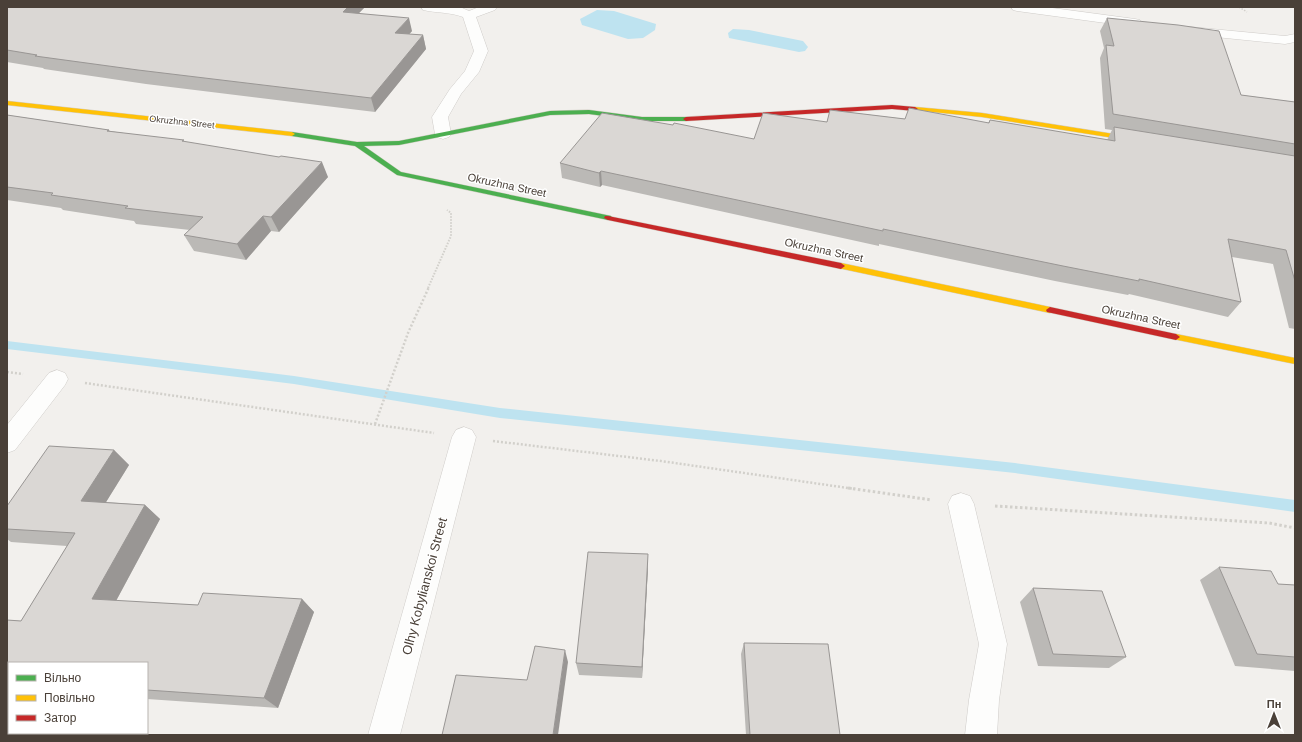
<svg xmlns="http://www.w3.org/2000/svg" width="1302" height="742" viewBox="0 0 1302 742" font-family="Helvetica,sans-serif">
<rect width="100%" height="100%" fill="#f2f0ed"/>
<g fill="#bee3f0">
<path d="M597,10l17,1 42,13 -1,6 -12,8 -15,1 -46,-14 -2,-6z"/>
<path d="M733,29l16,1 54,11 5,6 -3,4 -6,1 -70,-14 -1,-5z"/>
</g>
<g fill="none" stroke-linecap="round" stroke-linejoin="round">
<path fill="#bee3f0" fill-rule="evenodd" d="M7,341l287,35 206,32 515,55 280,37v12l-280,-39 -515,-55 -206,-34 -287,-35z"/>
<defs>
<g id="street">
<path d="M421,7h39l9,4 10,-4h18l-2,3 -19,7 12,34 -9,21 -18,22 -13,23 3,17 -2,3 -6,2 -6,-2 -2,-3 -3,-17 18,-28 15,-18 9,-20 -11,-34c-13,-5 -27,-4 -40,-7z"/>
<path d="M1011,7h34l90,12 5,1 2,3 -2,3 -5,1 -118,-16 -4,-1z"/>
<path d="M1191,27l94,9 10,-2v8l-10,2 -99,-10 -2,-3 2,-3z"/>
<path d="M57,370l8,3 3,6 -3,6 -50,65 -8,3v-28l42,-52z"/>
<path d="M464,427l8,3 4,7 -76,298h-32l84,-298 4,-7z"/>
<path d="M961,493l9,3 4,8 33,140 -8,56 -2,35h-32l4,-35 10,-56 -31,-140 4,-8z"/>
</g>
<path id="fast" d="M589,110l53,7h44l3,2 -3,2h-44l-53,-7 -39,1 -151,30 -35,1 37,26 210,44 1,2 -4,2 -211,-45 -42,-29 -63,-10 -3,-2 3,-2 65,10 42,-1 151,-30z"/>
<g id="slow">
<path d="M7,101l285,31 3,2 -3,2 -285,-31z"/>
<path d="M915,107l67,6 157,25 3,2 -3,2 -157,-25 -69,-7v-2z"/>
<path d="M841,263l209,44 4,3 -4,3 -212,-45 -1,-2 1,-2z"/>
<path d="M1176,334l119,24v6l-122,-25 -1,-2 1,-2z"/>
</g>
<g id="jam">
<path d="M892,105l23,2 3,2 -3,2 -23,-2 -206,12 -3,-2 3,-2z"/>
<path d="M605,216h3l233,47 4,3 -4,3 -233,-49 -4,-2z"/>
<path d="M1050,307l126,27 4,3 -4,3 -129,-28 -1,-2z"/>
</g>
</defs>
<use href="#street" stroke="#cfccc9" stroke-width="1"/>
<use href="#fast" stroke="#d3cec5" stroke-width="1"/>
<use href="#slow" stroke="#d3cec5" stroke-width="1"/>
<use href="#jam" stroke="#d3cec5" stroke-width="1"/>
<path stroke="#d2d0cb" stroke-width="1.5" stroke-dasharray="1.5 1.5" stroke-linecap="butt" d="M1239,7l8,5"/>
<path stroke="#d2d0cb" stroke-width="2" stroke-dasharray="1.5 1.5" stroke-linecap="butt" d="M428,288l23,-52v-23l-4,-3"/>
<g stroke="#d2d0cb" stroke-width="2.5" stroke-dasharray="2 2" stroke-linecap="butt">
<path d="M7,372l16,2"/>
<path d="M85,383l349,50"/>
<path d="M375,424l33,-91 21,-46"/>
<path d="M493,441l168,20 194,28"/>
</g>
<g stroke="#d2d0cb" stroke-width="3" stroke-dasharray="2.5 2.5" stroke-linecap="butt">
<path d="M848,488l84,12"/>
<path d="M995,506l274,17 26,5"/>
</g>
<use href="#street" fill="#fdfdfc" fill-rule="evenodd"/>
<use href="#fast" fill="#4caf50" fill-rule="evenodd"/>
<use href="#slow" fill="#ffc107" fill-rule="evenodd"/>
<use href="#jam" fill="#c62828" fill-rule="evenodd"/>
</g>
<g fill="#bbb9b6">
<path d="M7,7h358l-6,6 53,18 -3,3 14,1 3,14 -51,63 -229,-28 -102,-15 -1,-1 -36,-6z"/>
<path d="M1107,18l134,77 54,7v227l-6,-1 -16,-64 -41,-7 9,45 -13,15 -99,-23 -1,1 -73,-14 -176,-37v2l-277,-61 -2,2 -38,-9 -2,-15 194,-24 73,-17 3,-12 75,9 83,4 2,-3 117,20 5,-10 -7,-1 -5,-71 4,-10 -4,-17z"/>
<path d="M7,115l102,15 1,1 75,11 143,35 -49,55 -8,-1 -25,29 -52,-9 -10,-16 6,-5 -54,-6 -2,-3 -71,-11 -2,-2 -54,-8z"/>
<path d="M114,450l15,15 -23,37 39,3 15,14 -44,82 82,4 104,-6 12,13 -36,96 -131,-9v-36h-138v70h113l-1,2h-114v-115l14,1 46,-75 -56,-4 -4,-3v-33z"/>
<path d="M648,567l-6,111 -63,-3 -3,-12z"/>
<path d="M1219,567l59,17 17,1v86l-60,-5 -35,-86z"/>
<path d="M1033,588l93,69 -17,11 -71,-2 -18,-64z"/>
<path d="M744,643l96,92h-94l-5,-81z"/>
</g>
<g fill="#999694">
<path d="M348,7h17l-18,18 -4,-13z"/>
<path d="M409,18l3,13 -13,15 -4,-13z"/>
<path d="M423,35l3,14 -51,63 -4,-14z"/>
<path d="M322,162l6,15 -49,55 -8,-15z"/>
<path d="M601,171l1,14 -2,2 -1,-14z"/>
<path d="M263,216l8,15 -25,29 -9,-16z"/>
<path d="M114,450l15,15 -31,50 -17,-14z"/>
<path d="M145,505l15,14 -50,93 -18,-13z"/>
<path d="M648,554v13l-6,111v-11z"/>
<path d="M302,599l12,13 -36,96 -14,-10z"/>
<path d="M565,650l3,12 -10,73h-5z"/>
<path d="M82,733h15l5,2h-21z"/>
<path d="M110,733h12l-1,2h-6z"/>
</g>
<g fill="#dad7d4" stroke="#999694">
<path d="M7,7h341l-5,5 66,6 -14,15 28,2 -52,63 -233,-28 -103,-14 2,-1 -30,-5z"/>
<path d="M1107,18l71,7 41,6 22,64 54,7v42l-182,-30 -7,-69 8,1z"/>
<path d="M909,108l80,15 1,-3 125,21 -1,-14 181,29v125l-9,-31 -58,-11 13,63 -102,-23v2l-76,-15 -180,-37v2l-282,-60 -2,2 -39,-10 42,-50 71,12 1,-2 80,16 9,-26 64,9 3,-12 75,9z"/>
<path d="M7,115l102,15 -2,1 77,9 -2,1 97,16 2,-1 41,6 -51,55 -8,-1 -26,28 -53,-9 19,-18 -78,-9 3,-2 -77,-11 2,-2 -46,-6z"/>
<path d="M49,446l65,4 -33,51 64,4 -53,94 106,6 5,-12 99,6 -38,99 -117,-8v-27h-138v63h-2v-106l14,1 54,-88 -68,-4v-23z"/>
<path d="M588,552l60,2 -6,113 -66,-4z"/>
<path d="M1219,567l52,4 7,13 17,1v72l-38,-3z"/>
<path d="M1033,588l69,3 24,66 -73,-3z"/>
<path d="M744,643l84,1 12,91h-90z"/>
<path d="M535,646l30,4 -12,85h-111l14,-60 71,5z"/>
<path d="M34,733h48l-1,2h-48z"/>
</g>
<g text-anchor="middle" stroke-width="3" stroke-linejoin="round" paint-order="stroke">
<g font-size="9" fill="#4a4038" stroke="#fff">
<text transform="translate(182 122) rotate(6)" y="3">Okruzhna Street</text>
</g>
<g font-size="11" fill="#4a4038" stroke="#fff">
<text transform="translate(507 185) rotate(12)" y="4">Okruzhna Street</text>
<text transform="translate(824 250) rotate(12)" y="4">Okruzhna Street</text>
<text transform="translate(1141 317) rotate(12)" y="4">Okruzhna Street</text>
</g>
<g font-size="13" fill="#4a4038" stroke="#fff">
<text transform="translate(424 586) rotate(-75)" y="5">Olhy Kobylianskoi Street</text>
</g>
</g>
<rect width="1302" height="742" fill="none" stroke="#4a4038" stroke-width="16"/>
<rect x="8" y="662" width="140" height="72" fill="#ffffff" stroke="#b7b3af"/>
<rect x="16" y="675" width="20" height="6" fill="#4caf50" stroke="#b7b3af"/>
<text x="44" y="682" font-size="12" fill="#4a4038">Вільно</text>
<rect x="16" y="695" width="20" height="6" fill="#ffc107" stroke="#b7b3af"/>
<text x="44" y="702" font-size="12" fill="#4a4038">Повільно</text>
<rect x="16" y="715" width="20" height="6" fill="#c62828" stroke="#b7b3af"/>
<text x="44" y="722" font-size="12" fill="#4a4038">Затор</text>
<g transform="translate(1274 714)" stroke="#ffffff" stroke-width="3" paint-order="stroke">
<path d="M0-3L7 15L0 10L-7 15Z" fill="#4a4038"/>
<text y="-6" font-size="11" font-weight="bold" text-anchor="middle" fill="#4a4038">Пн</text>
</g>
</svg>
